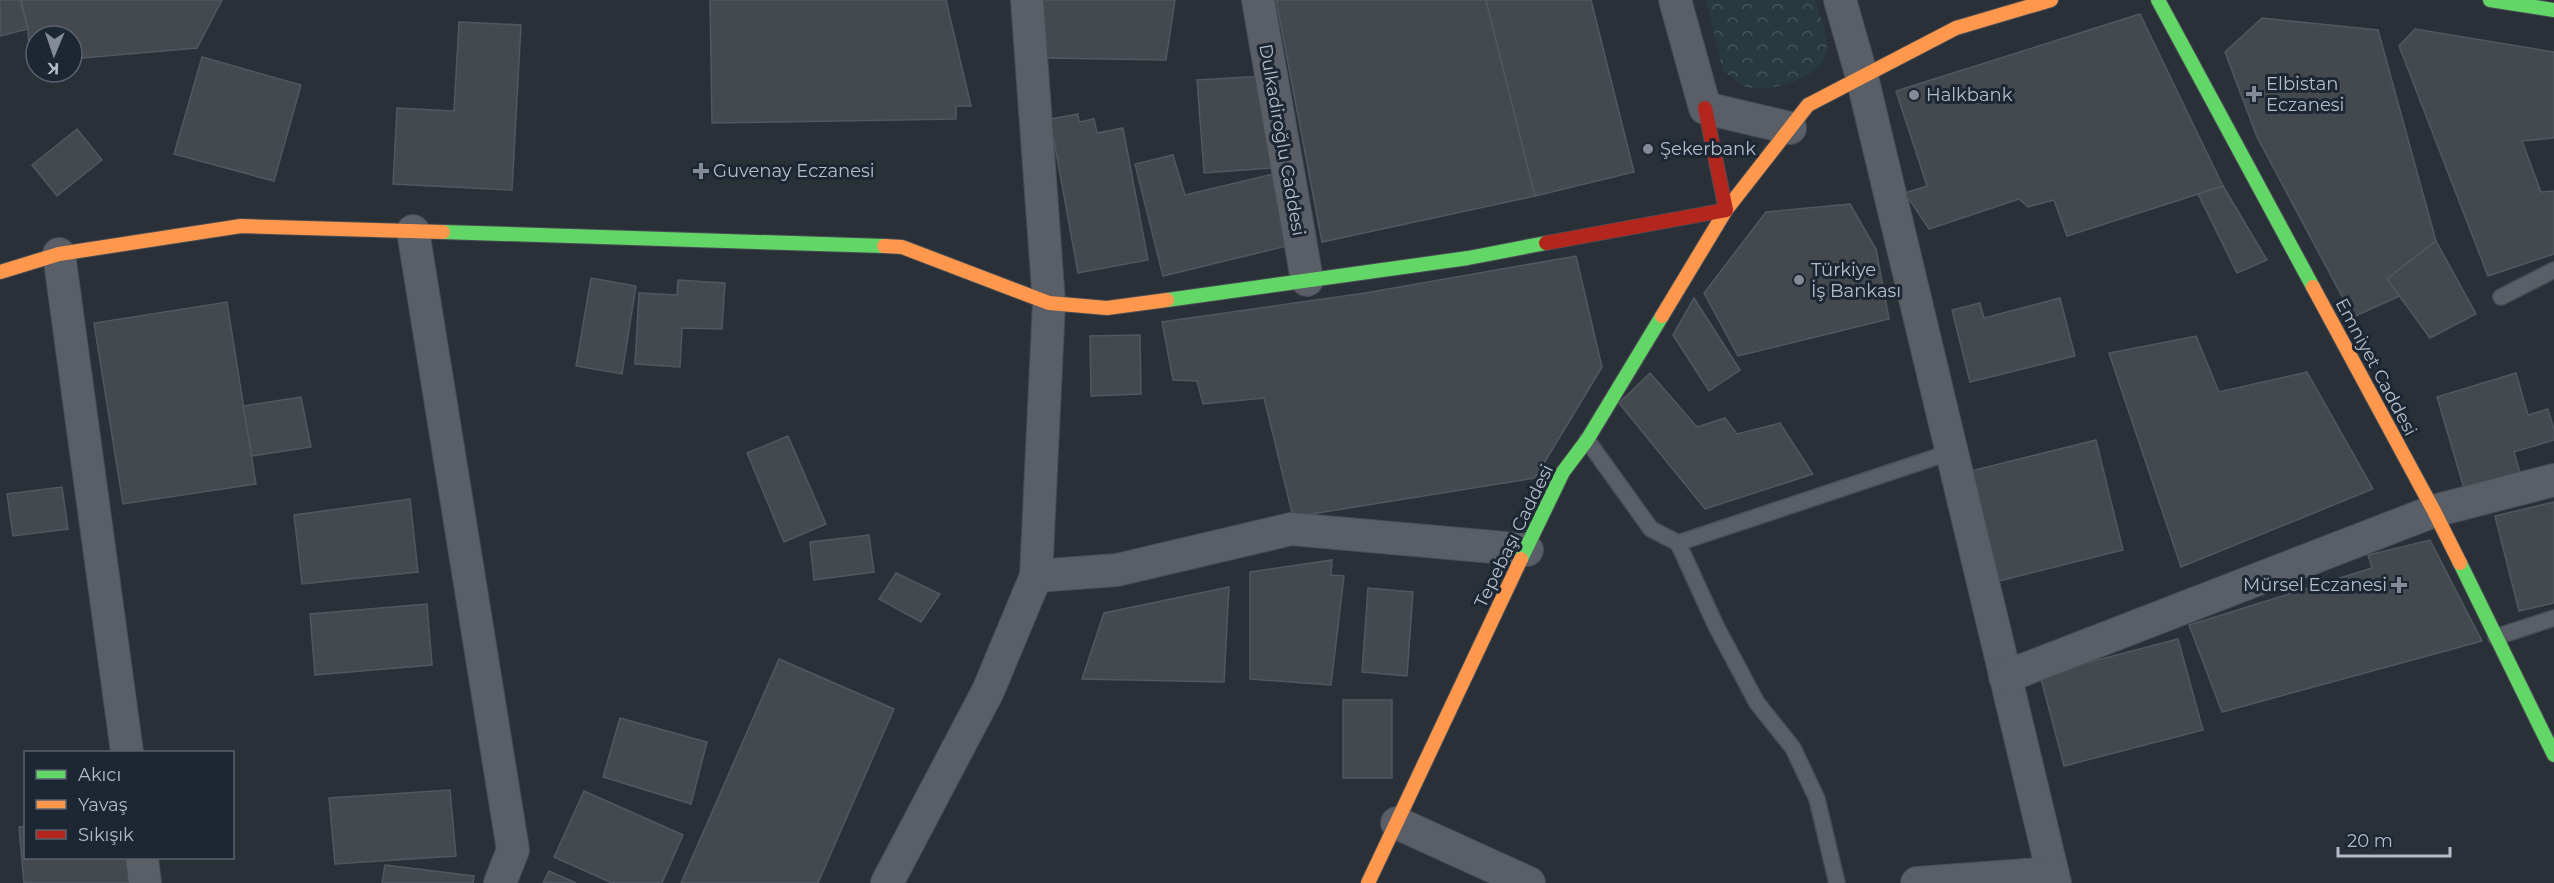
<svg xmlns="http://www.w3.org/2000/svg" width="2554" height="883" viewBox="0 0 2554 883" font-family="Montserrat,sans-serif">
<defs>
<pattern id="forest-crowns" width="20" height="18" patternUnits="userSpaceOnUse" patternTransform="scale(1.5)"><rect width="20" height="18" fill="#273a3e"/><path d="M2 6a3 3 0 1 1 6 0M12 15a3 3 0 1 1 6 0" fill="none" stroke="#445559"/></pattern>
</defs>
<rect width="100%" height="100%" fill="#2a3038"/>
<path fill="url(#forest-crowns)" d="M1706,0h109c5,16 15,38 11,54 -6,25 -58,39 -80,33 -7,-3 -16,-12 -23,-16z"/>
<g fill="#444950" stroke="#52575f" stroke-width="1.5">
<path d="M0,0h20l8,29 -28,7z"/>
<path d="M21,0h201l-25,48 -125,11v-23h-36v26l-6,1 -2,-34z"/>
<path d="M710,0h236l25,106h-15v13l-244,4z"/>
<path d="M1041,0h134l-9,60 -122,-2z"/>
<path d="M1276,0h210l49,196 -213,46z"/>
<path d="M1486,0h105l43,172 -99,24z"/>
<path d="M2140,14l83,172 -156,50 -13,-36 -26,7 -9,-8 -90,30 -24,-36 22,-7 -31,-95z"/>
<path d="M2262,18l116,12 58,211 -49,38 13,17 -47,21 -96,-180 -32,-85z"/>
<path d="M459,22l62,3 -9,165 -119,-6 4,-76 57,3z"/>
<path d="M2415,29l139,23v86l-32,3 19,51 13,-1v63l-66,22 -89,-230z"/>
<path d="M202,57l99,28 -27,96 -100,-27z"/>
<path d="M1265,76l6,92 -67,5 -7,-93z"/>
<path d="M1078,114l1,8 15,-3 3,14 26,-5 25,132 -70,13 -28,-154z"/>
<path d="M77,129l25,31 -45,36 -25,-31z"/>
<path d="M1173,155l12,40 92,-22 18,71 -132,32 -28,-112z"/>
<path d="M2223,186l44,74 -30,13 -39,-79z"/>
<path d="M1850,204l26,45 13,70 -151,37 -34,-63 62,-81z"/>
<path d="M2436,241l40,73 -46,24 -43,-59z"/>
<path d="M1576,256l26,111 -67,111 -242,39 -29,-119 -61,6 -6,-23 -24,-1 -11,-58 203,-29z"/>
<path d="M591,278l45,8 -14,88 -46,-8z"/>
<path d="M678,280l47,3 -3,46 -40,-1 -2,39 -45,-3 4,-71 38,2z"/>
<path d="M1694,298l46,72 -31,21 -36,-56z"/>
<path d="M2060,298l15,58 -105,26 -18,-72 28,-7 4,15z"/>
<path d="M227,302l29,182 -133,20 -29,-181z"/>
<path d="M1140,335l1,59 -50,2 -1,-60z"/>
<path d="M2196,336l23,56 88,-20 66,117 -192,78 -72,-214z"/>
<path d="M1650,373l47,54 28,-9 12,16 43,-11 33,51 -108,35 -86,-106z"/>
<path d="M2516,373l12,42 20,-6 6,21v10l-40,12 8,27 -56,16 -29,-98z"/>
<path d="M301,397l10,50 -59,9 -9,-50z"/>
<path d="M788,436l38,88 -42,18 -37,-89z"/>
<path d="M2096,440l27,110 -128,32 -28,-110z"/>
<path d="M62,487l6,42 -55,7 -6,-42z"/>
<path d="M410,499l8,73 -116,12 -8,-69z"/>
<path d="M2554,502v101l-35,8 -24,-95z"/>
<path d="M869,535l5,37 -60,8 -4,-38z"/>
<path d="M2430,540l52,101 -260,71 -33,-87 183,-57 -4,-13z"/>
<path d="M1332,560l-1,15 13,1 -13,109 -81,-6v-107z"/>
<path d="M896,573l44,21 -19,28 -42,-23z"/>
<path d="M1229,587l-5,95 -142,-3 22,-66z"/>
<path d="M1368,588l45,4 -6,84 -45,-4z"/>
<path d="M427,604l5,61 -117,10 -5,-61z"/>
<path d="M2178,639l25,91 -139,36 -24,-91z"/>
<path d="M779,659l115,50 -76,174h-137z"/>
<rect x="1343" y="700" width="49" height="78"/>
<path d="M620,718l87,24 -16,62 -88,-27z"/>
<path d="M450,790l6,66 -121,8 -6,-66z"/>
<path d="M584,791l99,44 -21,48h-50l-58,-26z"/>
<path d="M26,826v32h113l2,25h-117l-5,-56z"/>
<path d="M385,865l89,11 -1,7h-91z"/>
<path d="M549,871l27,12h-33z"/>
</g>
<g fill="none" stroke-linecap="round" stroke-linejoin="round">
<defs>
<g id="lane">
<path d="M2501,297l53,-27"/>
<path d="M1587,440l64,89 27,14 273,-91"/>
<path d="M1678,543l38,83 41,77 36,45 24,51 20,84"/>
<path d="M2496,637l58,-19"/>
</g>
<g id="street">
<path d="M1258,0l49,280"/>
<path d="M1675,0l30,108 85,20"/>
<path d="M1840,0l22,77 193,806"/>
<path d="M413,231l100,619 -13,33"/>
<path d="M59,254l68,498"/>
<path d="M1036,576l81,-6 174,-41 236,21"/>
<path d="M2005,677l429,-166 120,-31"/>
<path d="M1397,823l132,60"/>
<path d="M142,858l3,25"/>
<path d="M887,883l101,-192 48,-115 13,-273 -22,-303"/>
<path d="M1917,883l135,-10"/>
</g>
<g id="fast">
<path d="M2158,0l155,287"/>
<path d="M2490,0l64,10"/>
<path d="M443,232l441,14"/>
<path d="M1167,300l301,-42 78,-15"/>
<path d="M1521,559l42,-87 24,-32 75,-124"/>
<path d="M2460,563l94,192"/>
</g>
<g id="slow">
<path d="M884,246l18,1 147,56 58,5 60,-8"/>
<path d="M0,272l59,-18 182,-28 202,6"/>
<path d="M2313,287l121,224 26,52"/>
<path d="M1662,316l64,-106 82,-105 148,-77 95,-28"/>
<path d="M1368,883l153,-324"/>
</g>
<path id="jam" d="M1546,243l180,-33 -21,-102"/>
</defs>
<use href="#lane" stroke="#484c53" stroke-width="18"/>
<use href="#street" stroke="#484c53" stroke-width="34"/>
<use href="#fast" stroke="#484c53" stroke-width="16"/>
<use href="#slow" stroke="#484c53" stroke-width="16"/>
<use href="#jam" stroke="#484c53" stroke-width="16"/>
<use href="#lane" stroke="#5a5e66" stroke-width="15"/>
<use href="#street" stroke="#5a5e66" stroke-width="32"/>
<use href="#fast" stroke="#63d668" stroke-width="14"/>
<use href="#slow" stroke="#ff974d" stroke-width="14"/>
<use href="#jam" stroke="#b3261e" stroke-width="14"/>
</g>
<g fill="#848b96" stroke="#1d2633" stroke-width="2">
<path d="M2251 85h6v6h6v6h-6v6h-6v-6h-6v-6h6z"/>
<circle cx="1914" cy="95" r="6"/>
<circle cx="1648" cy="149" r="6"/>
<path d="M698 162h6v6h6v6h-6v6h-6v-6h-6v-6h6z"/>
<circle cx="1799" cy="280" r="6"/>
<path d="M2396 576h6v6h6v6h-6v6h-6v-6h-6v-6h6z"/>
</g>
<g text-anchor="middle" stroke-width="6" stroke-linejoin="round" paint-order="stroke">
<g font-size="18" fill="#b4bcc9" stroke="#1d2633" text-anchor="start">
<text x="2266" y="90">Elbistan<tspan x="2266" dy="21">Eczanesi</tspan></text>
<text x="1926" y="101">Halkbank</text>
<text x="1660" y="155">Şekerbank</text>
<text x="713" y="177">Guvenay Eczanesi</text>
<text x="1811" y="276">Türkiye<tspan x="1811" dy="21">İş Bankası</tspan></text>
<text x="2387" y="591" text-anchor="end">Mürsel Eczanesi</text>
</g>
<g font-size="18" fill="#b4bcc9" stroke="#1d2633">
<text transform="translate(1282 140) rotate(80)" y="6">Dulkadiroğlu Caddesi</text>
<text transform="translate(2376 367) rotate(62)" y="6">Emniyet Caddesi</text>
<text transform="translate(1514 536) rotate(-64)" y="6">Tepebaşı Caddesi</text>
</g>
</g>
<rect x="24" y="751" width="210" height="108" fill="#1d2633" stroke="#59626f" stroke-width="1.5"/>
<rect x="36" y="770" width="30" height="9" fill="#63d668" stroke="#59626f" stroke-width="1.5"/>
<text x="78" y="781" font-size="18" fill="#b4bcc9">Akıcı</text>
<rect x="36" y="800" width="30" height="9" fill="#ff974d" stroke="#59626f" stroke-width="1.5"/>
<text x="78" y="811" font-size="18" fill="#b4bcc9">Yavaş</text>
<rect x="36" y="830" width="30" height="9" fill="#b3261e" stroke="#59626f" stroke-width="1.5"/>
<text x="78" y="841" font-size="18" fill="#b4bcc9">Sıkışık</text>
<g transform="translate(54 54) rotate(182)"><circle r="28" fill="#1d2633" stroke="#59626f" stroke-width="1.5"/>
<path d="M0-4.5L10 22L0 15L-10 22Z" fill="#848b96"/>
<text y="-9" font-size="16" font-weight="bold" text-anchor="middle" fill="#b4bcc9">K</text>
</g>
<path d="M2338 847v9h112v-9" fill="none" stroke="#b4bcc9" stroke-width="3"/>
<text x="2347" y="847" font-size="18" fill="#b4bcc9" stroke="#1d2633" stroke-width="4.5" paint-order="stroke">20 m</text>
</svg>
